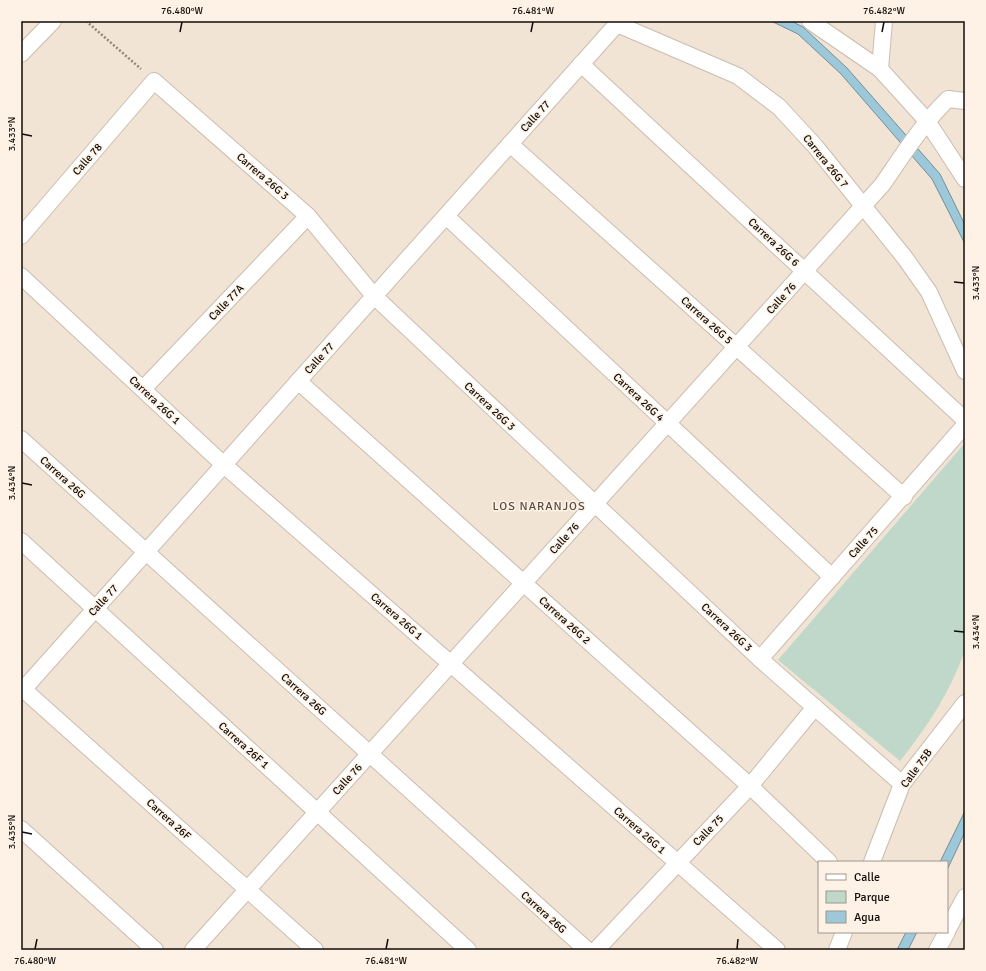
<svg xmlns="http://www.w3.org/2000/svg" width="986" height="971" viewBox="0 0 986 971" font-family="Signika,sans-serif">
<rect width="100%" height="100%" fill="#f2e4d5"/>
<path fill="#c0d8ca" d="M964,444l1,4v202c-14,41 -38,77 -65,111l-122,-101z"/>
<g fill="#9cc8d9" stroke="#728f9a">
<path d="M771,21h20l12,6 44,41 93,106 25,51v19l-33,-65 -91,-105 -43,-40z"/>
<path d="M965,811v21l-18,38v-8h-7z"/>
<path d="M906,932h11l-9,18h-11z"/>
</g>
<g fill="none" stroke-linecap="round" stroke-linejoin="round">
<defs>
<g id="street">
<path d="M810,21l70,48 47,52 38,58"/>
<path d="M21,54l32,-33"/>
<path d="M581,64l384,356"/>
<path d="M880,69l4,-48"/>
<path d="M510,144l394,353"/>
<path d="M446,216l386,361"/>
<path d="M21,236l133,-155 154,135 66,80 386,363 142,125"/>
<path d="M21,276l203,189 553,485"/>
<path d="M298,381l452,405 79,76"/>
<path d="M143,389l165,-173"/>
<path d="M21,439l566,511"/>
<path d="M21,541l447,409"/>
<path d="M760,659l205,-234"/>
<path d="M23,689l292,261"/>
<path d="M21,692l596,-668 121,52 41,31 36,39 90,112 24,34 36,79"/>
<path d="M21,829l134,121"/>
<path d="M872,862l30,-78 63,-81"/>
<path d="M947,931l18,-34"/>
<path d="M193,950l689,-765c21,-30 40,-61 66,-86l17,2"/>
<path d="M596,950l154,-164 65,-79"/>
<path d="M837,950l7,-18"/>
<path d="M937,950l10,-18"/>
</g>
</defs>
<use href="#street" stroke="#cabdae" stroke-width="18"/>
<path stroke="#91867c" stroke-width="2.5" stroke-dasharray="2 2" stroke-linecap="butt" d="M86,21l55,48"/>
<use href="#street" stroke="#fff" stroke-width="16"/>
</g>
<path fill="none" stroke="#100b07" stroke-width="1.5" d="M180,32l2,-10M531,32l2,-10M882,32l2,-10M22,134l10,2M954,282l10,1M22,483l10,2M954,631l10,1M22,832l10,2M35,949l2,-10M386,949l2,-10M737,949l1,-10"/>
<g text-anchor="middle" stroke-width="3" stroke-linejoin="round" paint-order="stroke">
<g font-size="11" fill="#100b07" stroke="#fdf2e5">
<text transform="translate(535 116) rotate(-48)" y="4">Calle 77</text>
<text transform="translate(87 159) rotate(-49)" y="4">Calle 78</text>
<text transform="translate(826 161) rotate(51)" y="4">Carrera 26G 7</text>
<text transform="translate(263 176) rotate(41)" y="4">Carrera 26G 3</text>
<text transform="translate(774 242) rotate(43)" y="4">Carrera 26G 6</text>
<text transform="translate(781 298) rotate(-48)" y="4">Calle 76</text>
<text transform="translate(226 302) rotate(-46)" y="4">Calle 77A</text>
<text transform="translate(707 320) rotate(42)" y="4">Carrera 26G 5</text>
<text transform="translate(319 358) rotate(-48)" y="4">Calle 77</text>
<text transform="translate(639 397) rotate(43)" y="4">Carrera 26G 4</text>
<text transform="translate(155 400) rotate(43)" y="4">Carrera 26G 1</text>
<text transform="translate(490 406) rotate(43)" y="4">Carrera 26G 3</text>
<text transform="translate(63 477) rotate(42)" y="4">Carrera 26G</text>
<text transform="translate(564 538) rotate(-48)" y="4">Calle 76</text>
<text transform="translate(863 542) rotate(-48)" y="4">Calle 75</text>
<text transform="translate(103 600) rotate(-48)" y="4">Calle 77</text>
<text transform="translate(397 616) rotate(41)" y="4">Carrera 26G 1</text>
<text transform="translate(565 620) rotate(42)" y="4">Carrera 26G 2</text>
<text transform="translate(727 627) rotate(43)" y="4">Carrera 26G 3</text>
<text transform="translate(304 694) rotate(42)" y="4">Carrera 26G</text>
<text transform="translate(244 745) rotate(42)" y="4">Carrera 26F 1</text>
<text transform="translate(916 768) rotate(-54)" y="4">Calle 75B</text>
<text transform="translate(347 779) rotate(-48)" y="4">Calle 76</text>
<text transform="translate(169 819) rotate(42)" y="4">Carrera 26F</text>
<text transform="translate(640 830) rotate(41)" y="4">Carrera 26G 1</text>
<text transform="translate(708 830) rotate(-46)" y="4">Calle 75</text>
<text transform="translate(544 912) rotate(42)" y="4">Carrera 26G</text>
</g>
<g font-size="12" letter-spacing="1" fill="#584c40" stroke="#fdf2e5">
<text x="539" y="510">LOS NARANJOS</text>
</g>
</g>
<rect width="986" height="971" fill="none" stroke="#fdf2e5" stroke-width="44"/>
<rect x="818" y="861" width="130" height="72" fill="#fdf2e5" stroke="#9e968c"/>
<rect x="826" y="874" width="20" height="6" fill="#ffffff" stroke="#9e968c"/>
<text x="854" y="881" font-size="12" fill="#100b07">Calle</text>
<rect x="826" y="891" width="20" height="12" fill="#c0d8ca" stroke="#9e968c"/>
<text x="854" y="901" font-size="12" fill="#100b07">Parque</text>
<rect x="826" y="911" width="20" height="12" fill="#9cc8d9" stroke="#9e968c"/>
<text x="854" y="921" font-size="12" fill="#100b07">Agua</text>
<rect x="22" y="22" width="942" height="927" fill="none" stroke="#100b07" stroke-width="1.5"/>
<g font-size="10" text-anchor="middle" fill="#100b07">
<text x="182" y="14">76.480°W</text>
<text x="533" y="14">76.481°W</text>
<text x="884" y="14">76.482°W</text>
<text transform="translate(11 134) rotate(-90)" y="4">3.433°N</text>
<text transform="translate(975 283) rotate(-90)" y="4">3.433°N</text>
<text transform="translate(11 483) rotate(-90)" y="4">3.434°N</text>
<text transform="translate(975 632) rotate(-90)" y="4">3.434°N</text>
<text transform="translate(11 832) rotate(-90)" y="4">3.435°N</text>
<text x="35" y="964">76.480°W</text>
<text x="386" y="964">76.481°W</text>
<text x="737" y="964">76.482°W</text>
</g>
</svg>
